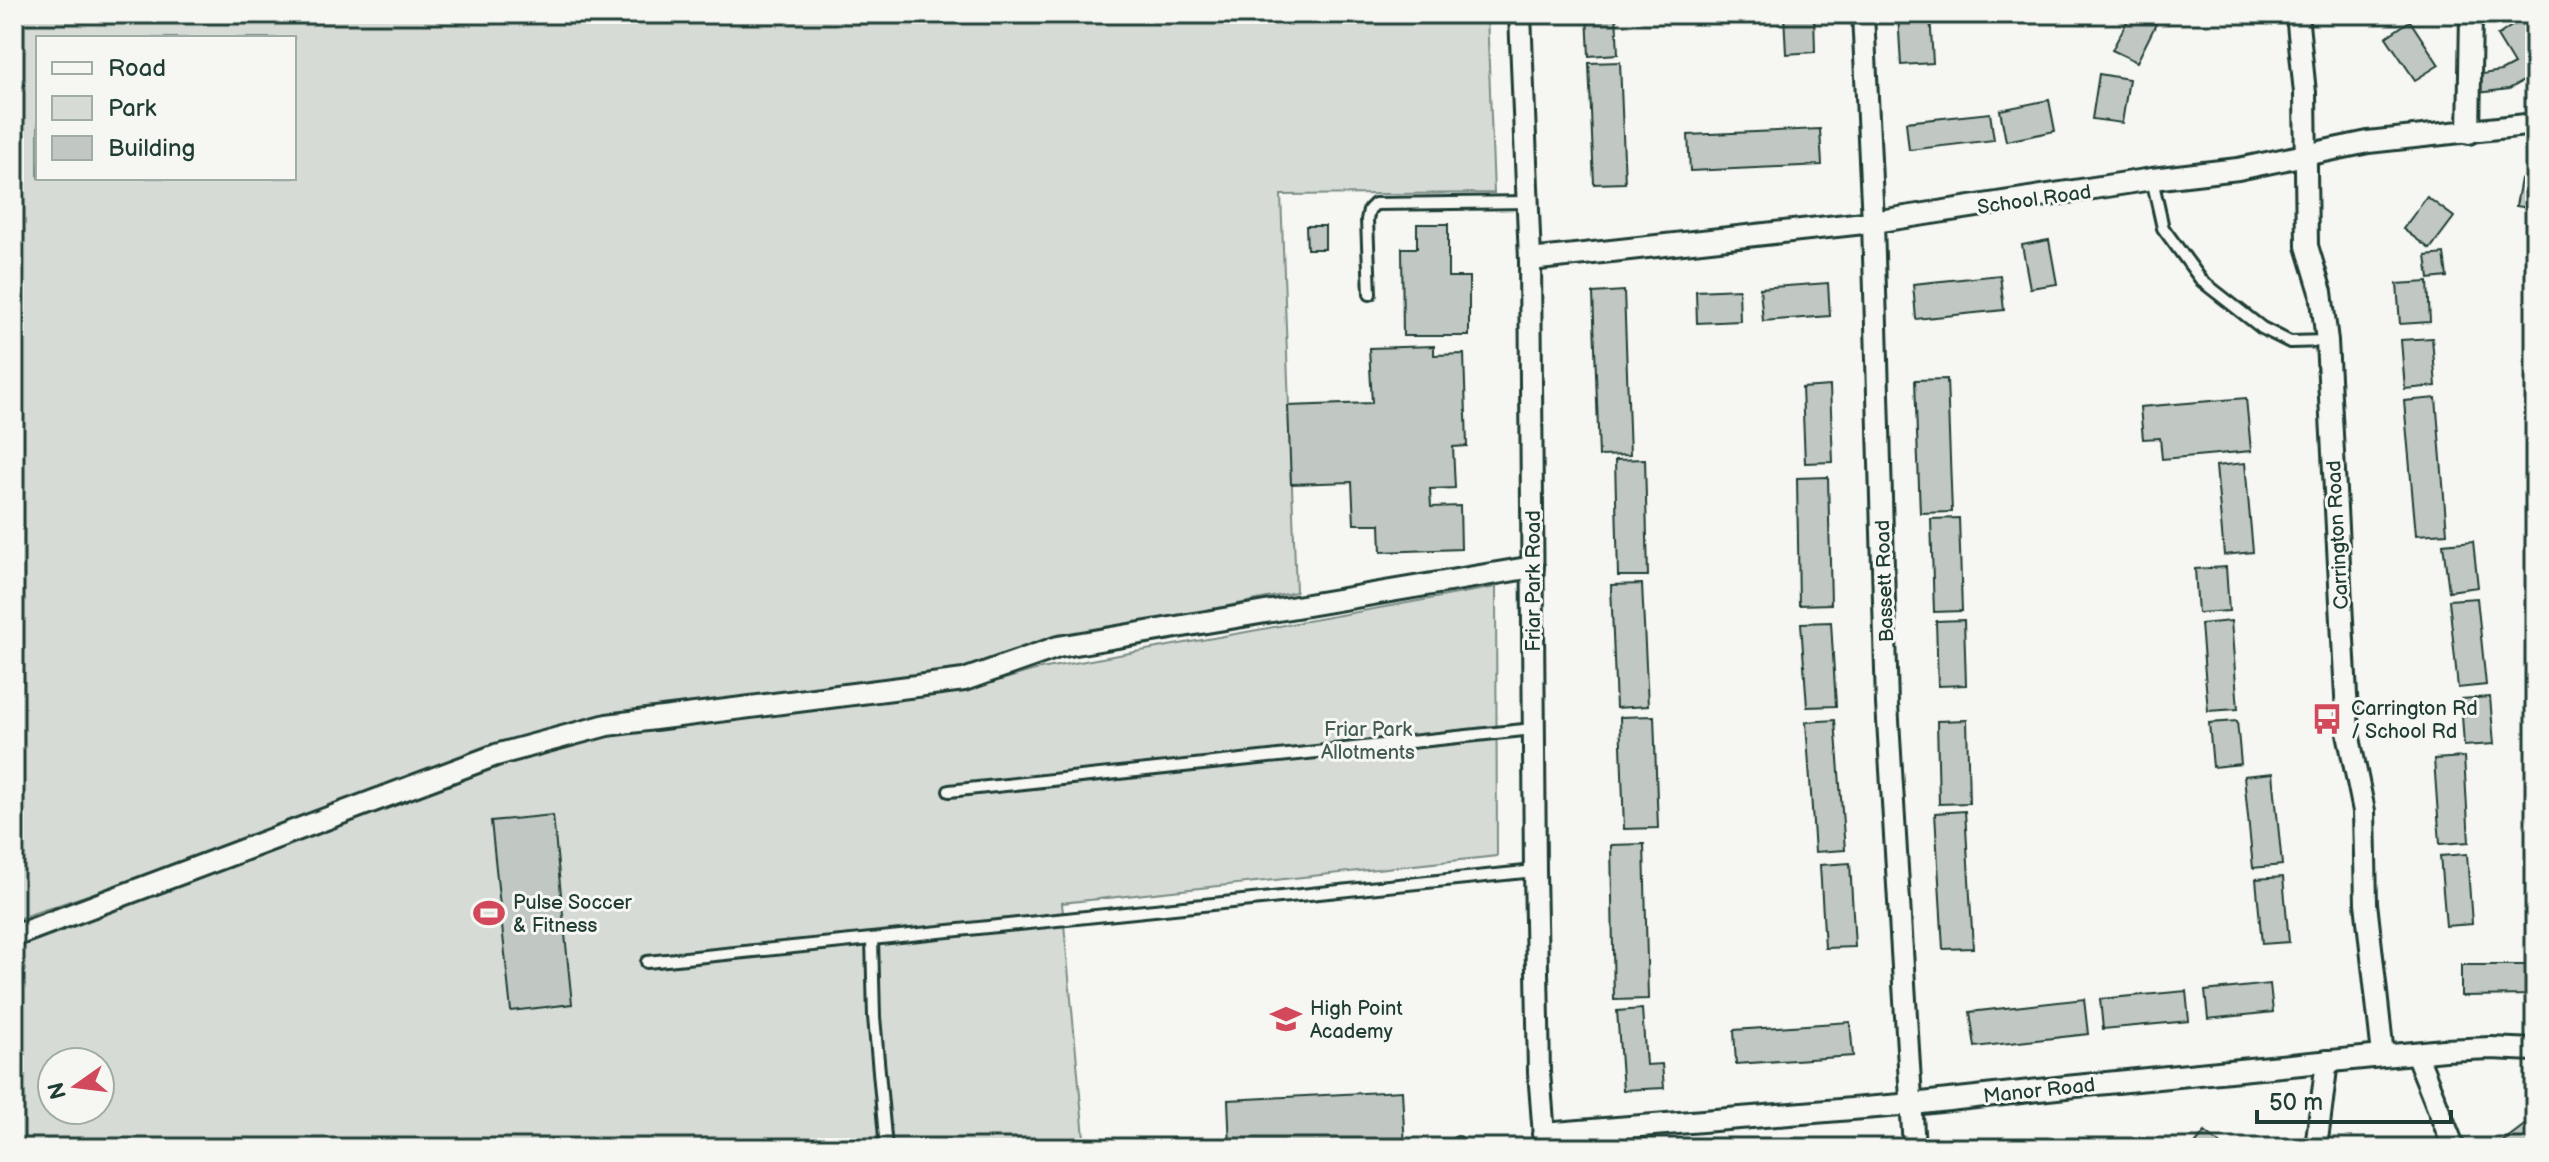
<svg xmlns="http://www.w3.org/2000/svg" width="2549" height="1162" viewBox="0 0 2549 1162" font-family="'Balsamiq Sans',sans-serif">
<rect width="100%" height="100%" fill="#f6f6f2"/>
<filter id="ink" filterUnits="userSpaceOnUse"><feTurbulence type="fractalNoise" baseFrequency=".0125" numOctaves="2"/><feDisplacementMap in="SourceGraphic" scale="16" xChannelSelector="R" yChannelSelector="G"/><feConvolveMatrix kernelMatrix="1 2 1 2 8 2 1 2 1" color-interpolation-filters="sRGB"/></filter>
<g filter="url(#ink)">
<g fill="#d6dbd6" stroke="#7a8c85" stroke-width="2" fill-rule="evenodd">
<path d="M14,14h1473l7,179 -213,2 15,397 -268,55 -66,22 -355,50 -593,201zM38,38h256v140h-256z"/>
<path d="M1496,587l1,269 -435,47 23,245h-1071v-204l487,-185 112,-28 385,-50 37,-11zM52,1062h48v48h-48z"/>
</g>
<g fill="#c1c8c3" stroke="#1f3d34" stroke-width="2">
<path d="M1587,14h29l2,40 -29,2z"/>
<path d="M1784,14h30l1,38 -29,2z"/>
<path d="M1898,14h32l3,49 -32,2z"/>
<path d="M2131,14h6l19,10 -19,38 -25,-12z"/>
<path d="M2529,14h6v38l-13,11 9,14 -22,12 -32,4 -1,-18 25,-4 13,-7 -17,-28z"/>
<path d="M2410,21l29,44 -24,15 -29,-43z"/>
<path d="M1620,62l5,121 -31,1 -5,-121z"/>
<path d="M2099,74l30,5 -7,44 -30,-4z"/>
<path d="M2049,100l6,31 -49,10 -6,-31z"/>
<path d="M1990,113l4,27 -85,10 -3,-28z"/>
<path d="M1820,129l2,36 -132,6 -2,-36z"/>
<path d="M2521,179l14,3v27l-19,-3z"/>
<path d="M2427,197l27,20 -24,32 -27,-20z"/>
<path d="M1417,224h31v53h21v59h-66l-1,-88h15z"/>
<path d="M1306,226h19v23h-18z"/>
<path d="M2049,240l8,44 -27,4 -8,-43z"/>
<path d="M2444,254l3,23 -18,2 -3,-23z"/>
<path d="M2000,275l4,35 -88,9 -3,-35z"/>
<path d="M2428,282l2,40 -30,2 -3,-40z"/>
<path d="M1828,283l2,33 -67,5 -3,-33z"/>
<path d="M1739,289l1,32 -43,2 -1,-32z"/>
<path d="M1624,291l6,164 -31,1 -6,-163z"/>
<path d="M2432,338l4,48 -31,3 -4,-49z"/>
<path d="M1434,346v9l30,-1 3,92 -14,1 2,41 -25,1 1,18 29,-1 1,43 -80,3 -1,-28h-26l-2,-42 -61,2 -3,-78 84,-3 -3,-55z"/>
<path d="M1947,379l5,133 -32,1 -5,-133z"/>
<path d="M1830,386l3,76 -28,1 -3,-75z"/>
<path d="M2246,398l5,53 -89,8 -2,-21 -17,1 -3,-32z"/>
<path d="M2436,398l11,135 -31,2 -12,-134z"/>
<path d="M1645,459l3,117h-30l-3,-116z"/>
<path d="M2245,463l8,89 -29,3 -8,-89z"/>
<path d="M1828,477l3,127 -32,1 -2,-127z"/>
<path d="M1959,518l3,93 -28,1 -3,-93z"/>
<path d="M2473,541l5,46 -29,4 -6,-47z"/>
<path d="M2226,567l3,44 -31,2 -3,-44z"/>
<path d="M1642,584l6,122 -32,2 -5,-123z"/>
<path d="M2477,598l9,87 -28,3 -9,-88z"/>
<path d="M1964,620l2,65 -28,1 -2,-65z"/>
<path d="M2231,621l7,88 -30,2 -7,-87z"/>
<path d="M1831,622l5,84 -29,1 -6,-84z"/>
<path d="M2490,697l4,47 -30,2 -3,-47z"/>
<path d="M1654,716l4,112 -34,1 -4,-112z"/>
<path d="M1835,720l10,130 -30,2 -9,-130z"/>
<path d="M1967,720l2,83 -30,1 -2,-83z"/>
<path d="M2237,721l4,43 -28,3 -4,-44z"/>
<path d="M2464,757l5,85 -29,2 -6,-85z"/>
<path d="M2273,773l9,92 -29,3 -9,-92z"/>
<path d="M1965,811l8,137 -30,1 -8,-136z"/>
<path d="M553,815l19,189 -61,7 -20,-190z"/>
<path d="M1644,844l4,155 -34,1 -3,-155z"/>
<path d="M2467,854l5,70 -26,2 -6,-70z"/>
<path d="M1850,863l5,84 -30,1 -5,-83z"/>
<path d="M2283,877l6,65 -27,2 -6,-65z"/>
<path d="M2461,965h74v30l-74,1z"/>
<path d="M2270,984l3,28 -65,7 -3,-28z"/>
<path d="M2186,991l3,30 -86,8 -3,-30z"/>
<path d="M2084,999l4,35 -113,13 -5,-35z"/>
<path d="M1642,1009l4,56 16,-1 2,24 -41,2 -6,-79z"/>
<path d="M1850,1022l3,34 -117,8 -2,-34z"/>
<path d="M1402,1091l3,57h-175l-2,-48z"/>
<path d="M2535,1117v31h-41z"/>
<path d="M2205,1132l20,16h-33z"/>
<path d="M2164,1141l1,7h-81z"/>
</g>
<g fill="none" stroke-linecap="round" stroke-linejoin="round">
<defs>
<g id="service">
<path d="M2152,179l11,49 39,53 60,47 28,14 37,-1"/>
<path d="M1370,294l-3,-74 2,-10 6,-6 153,-2"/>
<path d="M949,791l584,-62"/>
<path d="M872,939l2,78 12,131"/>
<path d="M647,962l888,-91"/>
<path d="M1458,1143v5"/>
</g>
<g id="minor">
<path d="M1520,14l10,246 5,611 4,201 6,76"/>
<path d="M1863,14l10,208 14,482 27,444"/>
<path d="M2297,14l8,79 2,153 14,46 6,49 21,392 16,78 2,92 17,152"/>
<path d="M2469,133l2,-119"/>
<path d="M1530,260l343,-38 279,-43 86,-10 130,-27 167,-18"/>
<path d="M14,936l482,-181 111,-30 357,-45 94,-33 475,-80"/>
<path d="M2416,1053l38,95"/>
<path d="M1543,1134l370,-30 153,-17 378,-37 47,-2 44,2"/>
<path d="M2316,1148l11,-87"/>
</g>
</defs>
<use href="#service" stroke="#1f3d34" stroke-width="16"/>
<use href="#minor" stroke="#1f3d34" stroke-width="26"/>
<use href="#service" stroke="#f6f6f2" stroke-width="10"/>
<use href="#minor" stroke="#f6f6f2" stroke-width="20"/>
</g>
</g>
<defs>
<symbol id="bus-bare" viewBox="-9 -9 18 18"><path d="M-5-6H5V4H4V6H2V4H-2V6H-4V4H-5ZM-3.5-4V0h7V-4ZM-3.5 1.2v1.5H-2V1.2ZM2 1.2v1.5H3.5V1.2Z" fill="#d1495b" stroke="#f6f6f2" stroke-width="2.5" paint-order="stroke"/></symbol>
<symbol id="stadium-bare" viewBox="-9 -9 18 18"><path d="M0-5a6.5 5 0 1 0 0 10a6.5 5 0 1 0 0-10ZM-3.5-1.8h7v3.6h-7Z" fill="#d1495b" stroke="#f6f6f2" stroke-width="2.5" paint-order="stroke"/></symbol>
<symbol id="school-bare" viewBox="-9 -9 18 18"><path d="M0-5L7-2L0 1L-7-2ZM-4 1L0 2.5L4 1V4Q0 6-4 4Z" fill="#d1495b" stroke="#f6f6f2" stroke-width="2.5" paint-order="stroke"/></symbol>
</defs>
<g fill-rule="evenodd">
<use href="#bus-bare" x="2305" y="697" width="44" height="44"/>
<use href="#stadium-bare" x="467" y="891" width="44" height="44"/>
<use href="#school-bare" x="1264" y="997" width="44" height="44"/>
</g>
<g text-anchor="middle" stroke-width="6" stroke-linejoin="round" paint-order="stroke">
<g font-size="20" fill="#1f3d34" stroke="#f6f6f2">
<text transform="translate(2034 199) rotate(-8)" y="7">School Road</text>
<text transform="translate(2337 535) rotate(-93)" y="7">Carrington Road</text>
<text transform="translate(1533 581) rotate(-90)" y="7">Friar Park Road</text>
<text transform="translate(1884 581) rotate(-92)" y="7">Bassett Road</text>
<text transform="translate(2039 1090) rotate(-6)" y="7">Manor Road</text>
</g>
<g font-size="20" fill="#1f3d34" stroke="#f6f6f2" text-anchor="start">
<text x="2351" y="715">Carrington Rd<tspan x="2351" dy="23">/ School Rd</tspan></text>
<text x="513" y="909">Pulse Soccer<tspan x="513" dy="23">&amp; Fitness</tspan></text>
<text x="1310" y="1015">High Point<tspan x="1310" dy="23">Academy</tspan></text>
</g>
<g font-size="20" fill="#445d54" stroke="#f6f6f2">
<text x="1368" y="736">Friar Park<tspan x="1368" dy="23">Allotments</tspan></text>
</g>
</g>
<rect width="2549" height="1162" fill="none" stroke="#f6f6f2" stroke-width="48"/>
<rect x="24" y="24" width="2501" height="1114" fill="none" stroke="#1f3d34" stroke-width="3" filter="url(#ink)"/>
<rect x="36" y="36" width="260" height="144" fill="#f6f6f2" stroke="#a0aca6" stroke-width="2"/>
<rect x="52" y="62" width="40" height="12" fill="#f6f6f2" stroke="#a0aca6" stroke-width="2"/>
<text x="108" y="76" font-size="24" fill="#1f3d34">Road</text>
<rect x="52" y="96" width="40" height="24" fill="#d6dbd6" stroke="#a0aca6" stroke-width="2"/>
<text x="108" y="116" font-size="24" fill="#1f3d34">Park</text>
<rect x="52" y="136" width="40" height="24" fill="#c1c8c3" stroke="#a0aca6" stroke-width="2"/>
<text x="108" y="156" font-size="24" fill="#1f3d34">Building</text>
<g transform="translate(76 1086) rotate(256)"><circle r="38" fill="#f6f6f2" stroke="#a0aca6" stroke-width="2"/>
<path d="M0-6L14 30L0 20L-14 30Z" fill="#d1495b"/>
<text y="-12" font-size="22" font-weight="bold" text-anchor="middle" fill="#1f3d34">N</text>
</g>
<path d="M2257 1110v12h194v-12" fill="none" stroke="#1f3d34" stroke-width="4"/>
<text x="2269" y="1110" font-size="24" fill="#1f3d34" stroke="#f6f6f2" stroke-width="6" paint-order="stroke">50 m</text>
</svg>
